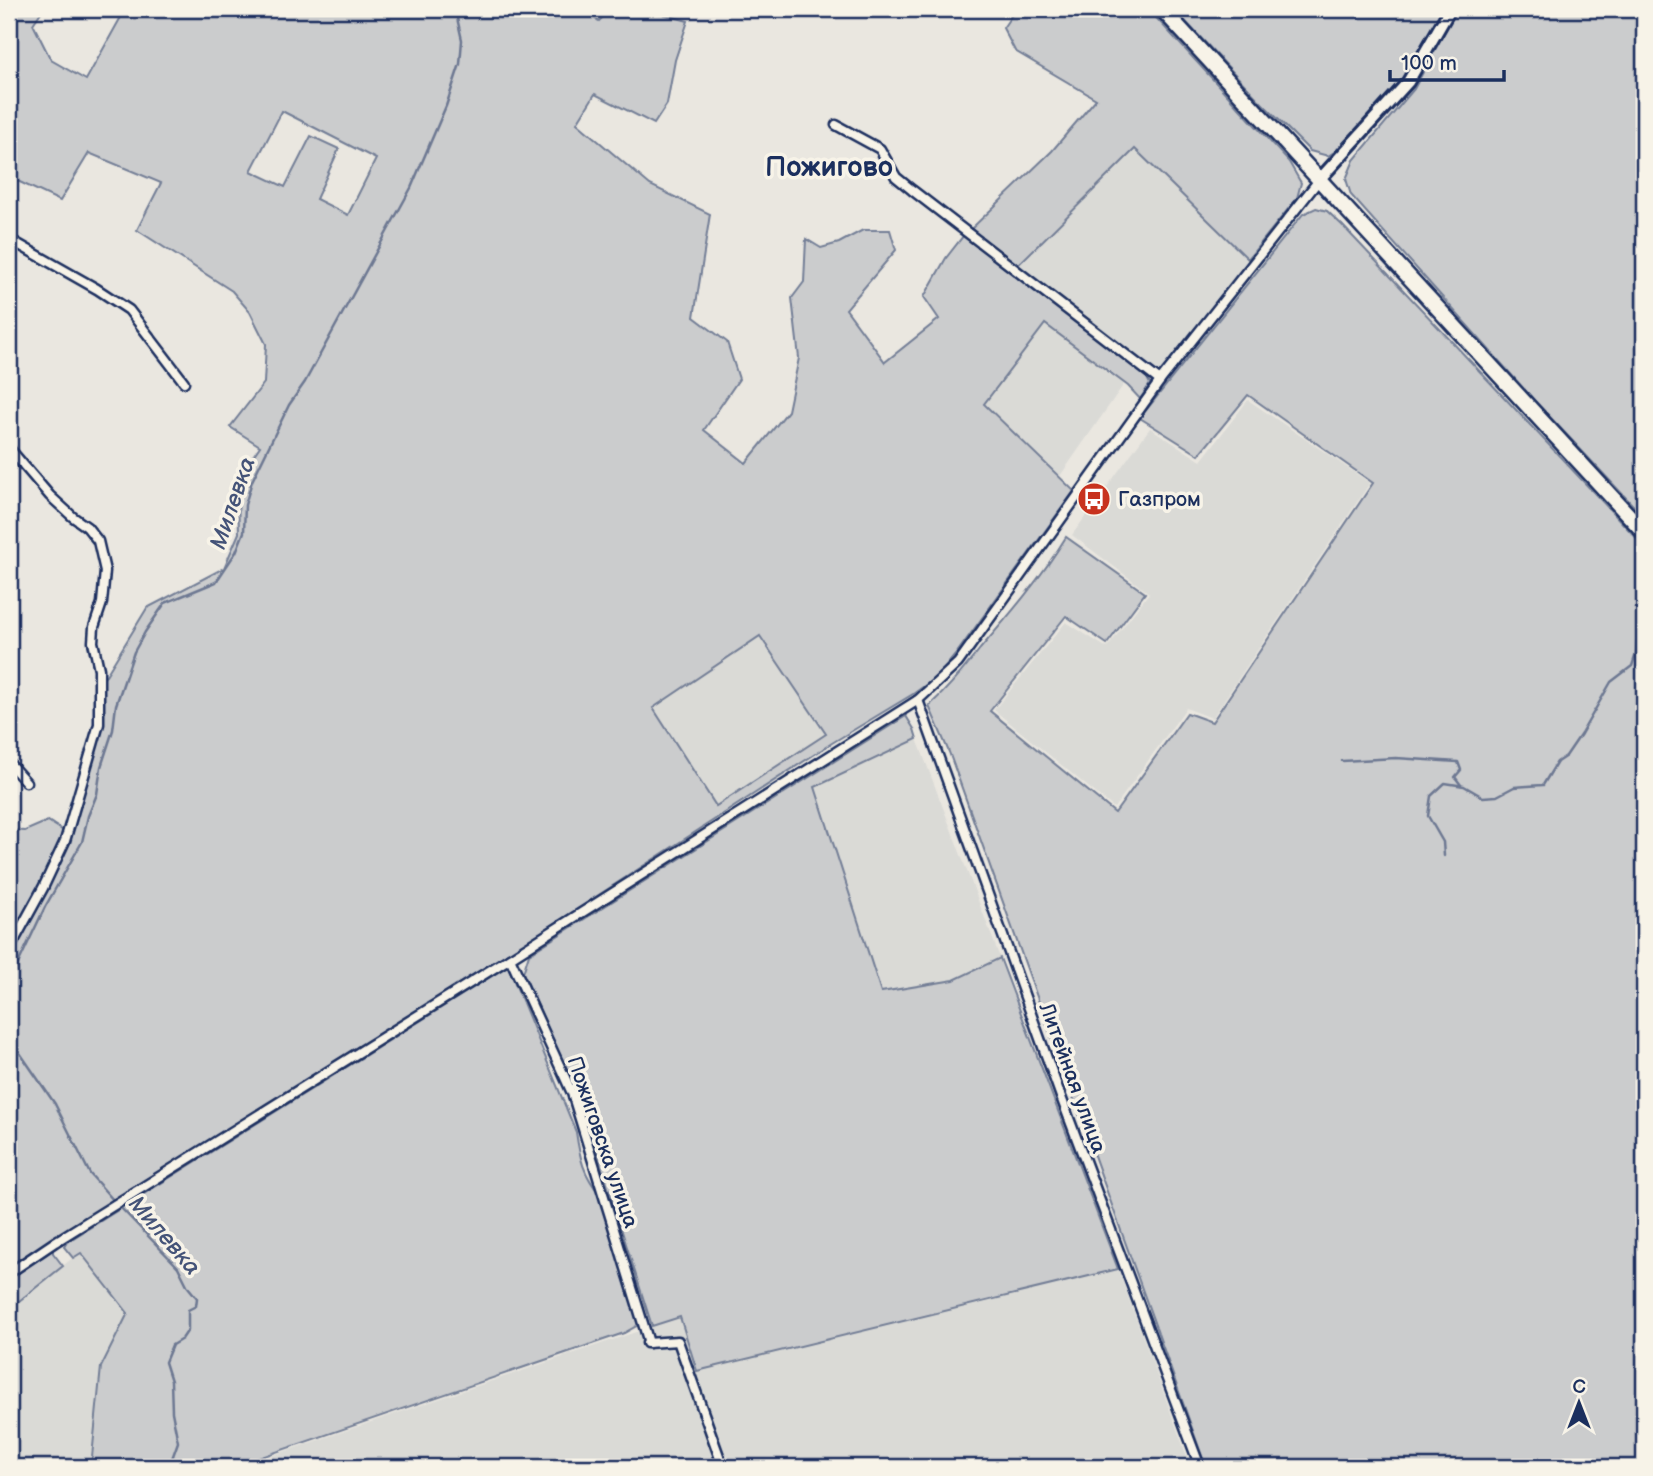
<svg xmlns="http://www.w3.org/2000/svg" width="1653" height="1476" viewBox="0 0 1653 1476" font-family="'Balsamiq Sans',sans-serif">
<rect width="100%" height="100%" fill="#eae7e0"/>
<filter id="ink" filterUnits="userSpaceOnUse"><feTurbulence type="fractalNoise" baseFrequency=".0143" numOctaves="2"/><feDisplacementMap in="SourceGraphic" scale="14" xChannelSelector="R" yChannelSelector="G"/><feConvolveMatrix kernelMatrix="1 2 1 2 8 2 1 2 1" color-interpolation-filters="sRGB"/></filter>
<g filter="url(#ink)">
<g fill="#dadad6">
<path d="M1135,148l113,111 -90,115 -142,-107z"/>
<path d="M1045,324l79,60 -64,92 -76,-72z"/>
<path d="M1248,400l122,83 -158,235 -26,-10 -72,100 -120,-98 72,-88 41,26 42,-55 -77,-58 78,-107 51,33z"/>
<path d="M760,636l67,98 -111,72 -63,-98z"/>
<path d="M917,739l83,219 -46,22 -73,12 -66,-205z"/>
<path d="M80,1252l48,61 -27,54 -9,99 -83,1v-158z"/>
<path d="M1118,1269l73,198h-952l441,-150 17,54z"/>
</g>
<g fill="#cbcccd" stroke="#737e96" stroke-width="2" fill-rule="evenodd">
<path d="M9,9h34l-10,15 18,36 35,20 35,-63 -21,-8h478l21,12 12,-12h33l44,12 -13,39 -8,44 -13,20 -59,-30 -18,29 73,62 60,29 -16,103 33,25 12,37 -35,51 42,33 42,-52 11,-53 -7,-60 12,-16 2,-43 15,9 18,-5 24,-13h27l6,20 -50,59 39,53 54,-43 -15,-22 22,-39 18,-23 180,137 6,12 -10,15 -12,-13 -83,-62 -61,80 90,87 -118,163 -18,22 -25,18 -81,49 -301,196 -75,52 -95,54 -308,196v12l10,13 -54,43v-479l16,1 23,-10 20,13 22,-86 10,-63 47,-77 77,-40 15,-35 -1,-40 4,-21 18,-26 -30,-19 34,-44 2,-39 -16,-32 -18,-21 -95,-61 24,-47 -72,-30 -29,48 -51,-24zM282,111l94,48 -28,56 -32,-16 23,-50 -28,-13 -26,51 -34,-16zM760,636l66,98 -110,72 -63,-98z"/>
<path d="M1016,9h132l141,153 12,21 -4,15 -49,61 -113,-110 -119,118 -45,-38 81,-78 44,-52 -81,-48 -12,-23z"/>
<path d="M1174,9h270l-45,74 -57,64 -14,9 -18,-5 -52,-52z"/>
<path d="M1457,9h187v508l-109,-116 -184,-206 -5,-16 8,-19 60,-71z"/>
<path d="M1316,208l11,3 15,14 302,321v921h-438l-257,-715 -20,-46c20,-18 35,-37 51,-57 31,-36 61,-71 86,-112l79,56 -38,51 -41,-28 -76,95 125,102 72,-100 25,9 161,-239 -125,-88 -49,60 -59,-37 163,-204z"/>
<path d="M906,716l8,13 3,10 -102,48 66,205 73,-12 46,-22 118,311 -421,102 -17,-54 -28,9 -71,-224 -58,-129 6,-19z"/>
<path d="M508,966l68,166c4,27 7,42 25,64l39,128 -16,9 -392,134h-141l10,-100 27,-54 -47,-60 -8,5 -9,-11 3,-5z"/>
</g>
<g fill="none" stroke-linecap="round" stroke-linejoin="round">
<g stroke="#6d7892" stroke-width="2.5">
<path d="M1342,761l54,-3 62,4 3,8 -6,7 6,8"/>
<path d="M1444,856l-1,-14 -15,-26 3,-20 14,-13 19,3 19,11 14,-1 17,-9 29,-2 14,-23 9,-6 15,-22 30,-52 21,-16 4,-12 1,-13 7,-6"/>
<path d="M9,983l36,-76 37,-65 6,-26 9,-22 4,-27 12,-37 3,-25 18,-53 11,-20 20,-29 51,-21 20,-30 8,-20 1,-27 7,-24 37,-76 16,-23 106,-194 35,-82 14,-42 2,-24 -7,-31"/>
<path d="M9,1037l46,67 35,70 24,27"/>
<path d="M119,1206l59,61 10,20 9,11 -1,8 -8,4v20l-6,9 -10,6 -7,17 6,19 1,31 6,30 -9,25"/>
</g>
<defs>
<g id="street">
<path d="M836,125l44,24 16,28 16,13 248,191"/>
<path d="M9,239l88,50 32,21 55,72"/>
<path d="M9,448l41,48 23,21 14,10 11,14 7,30 -3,32 -8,24 -1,15 6,27v55l-34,117 -22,47 -34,62"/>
<path d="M918,700l143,397 139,370"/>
<path d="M9,763l17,19"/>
<path d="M510,958l62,135 77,250"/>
<path d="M9,1273l46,-31 455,-284 408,-258 40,-37 202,-282 159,-201"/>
<path d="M647,1343l31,-2 45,126"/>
</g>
<path id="secondary" d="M1319,180l89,-98 42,-73"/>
<path id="highway" d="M1162,9l482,523"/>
</defs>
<use href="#street" stroke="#1b2f5e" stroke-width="13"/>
<use href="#secondary" stroke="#1b2f5e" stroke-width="16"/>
<use href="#highway" stroke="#1b2f5e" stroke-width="19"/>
<use href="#street" stroke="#f7f3e8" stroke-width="8"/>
<use href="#secondary" stroke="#f7f3e8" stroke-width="10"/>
<use href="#highway" stroke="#f7f3e8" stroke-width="14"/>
</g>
</g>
<defs>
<symbol id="bus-disc" viewBox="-11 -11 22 22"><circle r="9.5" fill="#c8321e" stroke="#f7f3e8"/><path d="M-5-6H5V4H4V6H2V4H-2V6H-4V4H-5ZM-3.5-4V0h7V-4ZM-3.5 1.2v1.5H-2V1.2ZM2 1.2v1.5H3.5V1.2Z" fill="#fff"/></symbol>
</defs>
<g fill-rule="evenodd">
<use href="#bus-disc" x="1075" y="480" width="38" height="38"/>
</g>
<g text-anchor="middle" stroke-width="7" stroke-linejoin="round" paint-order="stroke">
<g font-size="21" fill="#1b2f5e" stroke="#f7f3e8" text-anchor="start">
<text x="1118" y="506">Газпром</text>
</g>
<g font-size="21" fill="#1b2f5e" stroke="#f7f3e8">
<text transform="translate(1073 1078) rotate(70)" y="7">Литейная улица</text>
<text transform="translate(603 1142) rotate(71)" y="7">Пожиговска улица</text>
</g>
<g font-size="23" font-style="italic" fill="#445378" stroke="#f7f3e8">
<text transform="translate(232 503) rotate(-71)" y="8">Милевка</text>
<text transform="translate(165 1235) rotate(49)" y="8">Милевка</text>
</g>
<g font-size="28" font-weight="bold" fill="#1b2f5e" stroke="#f7f3e8">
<text x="829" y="176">Пожигово</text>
</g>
</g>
<rect width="1653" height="1476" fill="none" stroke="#f7f3e8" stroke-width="35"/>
<rect x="18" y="18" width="1618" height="1441" fill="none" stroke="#1b2f5e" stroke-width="2.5" filter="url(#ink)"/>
<g transform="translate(1579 1403)" stroke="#f7f3e8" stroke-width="5" paint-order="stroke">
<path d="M0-5L12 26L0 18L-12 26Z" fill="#1b2f5e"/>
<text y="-10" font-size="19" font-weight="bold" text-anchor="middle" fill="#1b2f5e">С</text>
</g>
<path d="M1390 70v10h114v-10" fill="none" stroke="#1b2f5e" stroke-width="3.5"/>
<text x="1401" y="70" font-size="21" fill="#1b2f5e" stroke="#f7f3e8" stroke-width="5" paint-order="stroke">100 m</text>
</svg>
